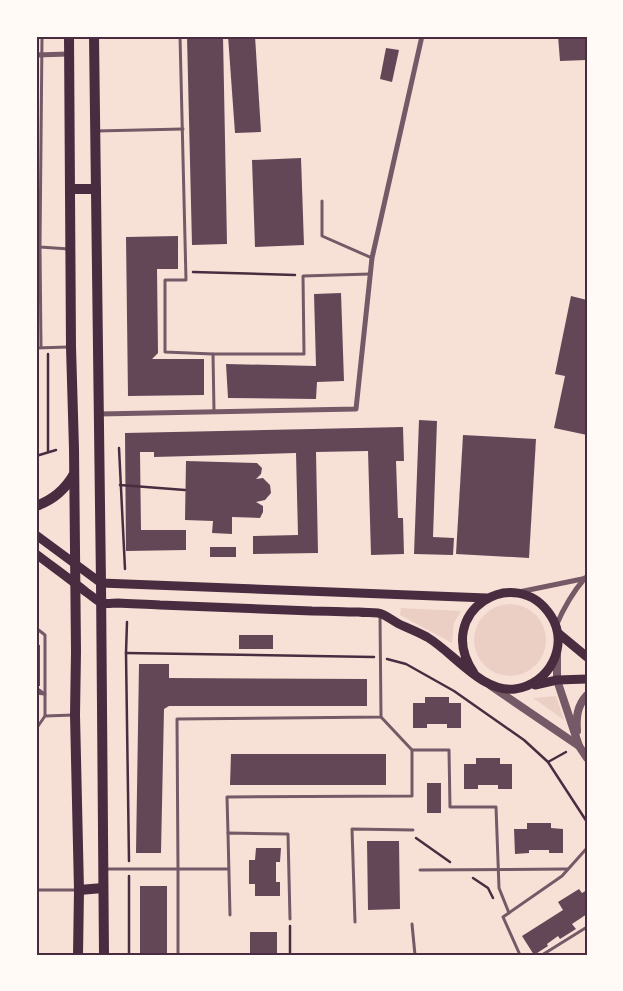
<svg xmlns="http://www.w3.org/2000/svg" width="623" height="991" viewBox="0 0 623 991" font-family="Commissioner,sans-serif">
<rect width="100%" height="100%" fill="#f7e1d7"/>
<g fill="#ebcfc5">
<circle cx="510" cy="640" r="36"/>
<path d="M401,608l60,3 -7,12 -2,20 -52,-28z"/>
<path d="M556,696l8,24 -31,-22z"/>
</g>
<g fill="#644757">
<path d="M187,36h36l4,208 -35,1z"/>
<path d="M228,36h27l6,96 -26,1z"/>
<path d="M558,36h29v24l-27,1z"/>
<path d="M386,48l13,2 -7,32 -12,-3z"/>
<path d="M301,158l3,87 -49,2 -3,-87z"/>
<path d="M178,236v33h-21l1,84 -6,6h52v36l-76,1 -2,-159z"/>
<path d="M341,293l3,88 -27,1 -1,17 -88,-1 -2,-34 90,2 -2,-72z"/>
<path d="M571,296l16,4v135l-33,-7 11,-52 -10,-2z"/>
<path d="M419,420l18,1 -4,116 21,1 -1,17 -39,-1z"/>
<path d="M403,427l1,34h-8l2,57h5l1,36 -33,1 -3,-104 -52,1 2,101 -65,1v-18l45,-1 -2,-82 -142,4v-5h-14l1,78h45v20l-60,1 -1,-118z"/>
<path d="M463,435l73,4 -7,119 -73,-4z"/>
<path d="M186,461l71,2 5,5 -1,6 -5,5 7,-1 7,7 1,8 -6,7 -9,2 7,4v6l-3,6 -28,-1v17l-20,-1 1,-12 -28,-1z"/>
<rect x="210" y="547" width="26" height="10"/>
<rect x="239" y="635" width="34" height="14"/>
<rect x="36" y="645" width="4" height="41"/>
<path d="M139,664h30v14l198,1v27h-198l-5,3 -3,144h-25z"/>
<path d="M425,697h24v6h12v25h-14v-4h-20v4h-14v-25h12z"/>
<path d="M231,754h155v31h-156z"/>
<path d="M476,758h24v6h12v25h-14v-4h-20v4h-14v-25h12z"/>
<rect x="427" y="783" width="14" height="30"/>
<path d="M527,823h24v5l12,1v24h-14v-3h-20v3l-14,1 -1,-25h13z"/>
<path d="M367,841h32l1,68 -32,1z"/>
<path d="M256,848h25l-1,14h-4v20h4v14h-25v-12h-6v-24h6z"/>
<rect x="140" y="886" width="27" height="69"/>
<path d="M579,889l3,4 5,-3v24l-15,10 4,5 -16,10 -2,-3 -11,8 1,2 -14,9 -12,-19 41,-26 -5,-8z"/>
<rect x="250" y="932" width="27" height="23"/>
</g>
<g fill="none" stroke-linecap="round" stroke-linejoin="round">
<g stroke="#4a2c40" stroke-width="2.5">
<path d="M193,272l102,3"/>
<path d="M119,448l6,121"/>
<path d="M48,451v-97"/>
<path d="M36,456l20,-6"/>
<path d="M120,485l65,5"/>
<path d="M127,622l-1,31 3,208"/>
<path d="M126,653l248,4"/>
<path d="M387,659l19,5 48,27 70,49 24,22 39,60"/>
<path d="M548,762l18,-10"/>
<path d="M416,838l34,24"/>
<path d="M473,878l15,10 5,10"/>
<path d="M129,955v-79"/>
<path d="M290,955v-29"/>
</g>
<g stroke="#755966" stroke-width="3">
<path d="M42,36l-2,211 29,2"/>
<path d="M180,36l6,244h-21v72l48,2 1,57"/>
<path d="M96,131l87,-2"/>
<path d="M322,201v35l50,22"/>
<path d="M40,247l1,100"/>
<path d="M36,348l32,-1"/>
<path d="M213,354h91l-1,-78 67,-2"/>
<path d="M36,628l9,7v81"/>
<path d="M36,688l9,6"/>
<path d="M36,693l8,1"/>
<path d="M36,729l9,-13 29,-1"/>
<path d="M412,750h37l1,57h46l3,81 10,25"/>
<path d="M228,833l-1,-36 185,-1v-46l-31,-33"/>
<path d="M106,869h72l-1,-150 204,-2 -1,-102"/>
<path d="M420,870l147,-1"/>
<path d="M36,890h42"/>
<path d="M230,915l-2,-82 60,1 2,85"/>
<path d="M355,922l-3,-93 61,1"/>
<path d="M412,924l3,31"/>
<path d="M178,955v-86h50"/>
<path d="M520,955l-17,-38 59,-41 25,-28"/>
<path d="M542,955l45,-28"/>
</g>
<g stroke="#755966" stroke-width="5">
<path d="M36,55l33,-1"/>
<path d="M99,414l257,-5 16,-151 50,-222"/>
<path d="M519,592l68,-14"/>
<path d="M556,626c8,-19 16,-33 29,-48"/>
</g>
<g stroke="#755966" stroke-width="8">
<path d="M557,653v27l22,66"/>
<path d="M491,686l88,60 8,12"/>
<path d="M577,731c-1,-14 0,-25 10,-36"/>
</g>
<g stroke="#4a2c40" stroke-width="9">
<path d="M36,535l65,48 386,15"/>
<path d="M36,554c17,13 34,25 50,38 5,3 11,9 16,11 4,1 11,0 16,0 14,1 28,1 42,2 51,2 102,4 152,6 16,0 31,1 47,1 6,1 13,0 19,1 7,1 15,8 21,11 9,4 19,8 28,13 27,16 55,56 88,52 34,-4 55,-44 36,-73 -35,-55 -119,-4 -77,57"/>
<path d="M558,633l29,24"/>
<path d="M535,685l22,-5 30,-1"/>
</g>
<g stroke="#4a2c40" stroke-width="10">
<path d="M69,36l2,311 3,102 2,202 -1,64 4,175 -1,65"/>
<path d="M94,36l7,547 3,372"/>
<path d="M70,189h26"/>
<path d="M36,506c17,-6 29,-16 38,-32"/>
<path d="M79,890l24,-2"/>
</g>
</g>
<rect width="623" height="991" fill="none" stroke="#fffaf5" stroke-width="75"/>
<rect x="38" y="38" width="548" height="916" fill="none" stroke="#4a2c40" stroke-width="2"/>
</svg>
